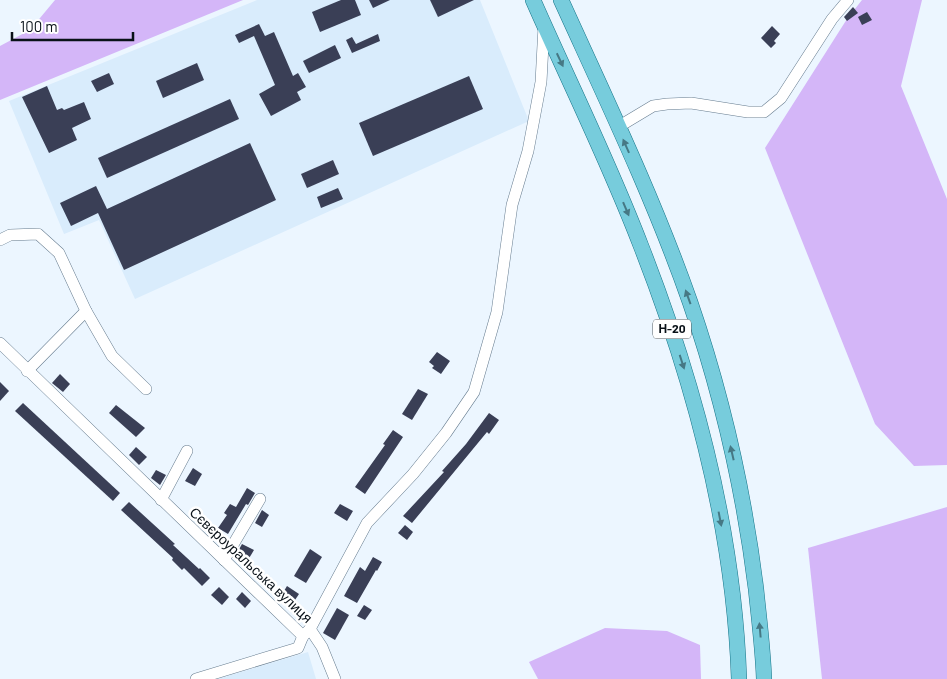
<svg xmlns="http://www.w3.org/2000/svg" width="947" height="679" viewBox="0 0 947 679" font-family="Barlow,sans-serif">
<rect width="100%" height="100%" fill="#ecf6ff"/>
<g fill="#d9ecfc">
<path d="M257,0h223l49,121 -394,178 -36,-79 -35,14 -55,-133z"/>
<path d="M308,652l8,27h-99z"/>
</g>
<g fill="#d4b6f8">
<path d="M55,0h188l-243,100v-54l30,-16z"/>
<path d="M862,0h60l-21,86 46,113v266l-33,1 -39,-42 -110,-276 82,-129z"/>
<path d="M947,507v172h-125l-14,-131z"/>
<path d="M605,628l62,3 33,14 1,34h-163l-9,-17z"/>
</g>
<g fill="#3a3f56">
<path d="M341,0h14l6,15 -41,17 -8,-20z"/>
<path d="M369,0h21l-17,8z"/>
<path d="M430,0h44l-36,17z"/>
<path d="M853,7l5,6 -11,8 -3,-4z"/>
<path d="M867,12l5,8 -10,5 -4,-8z"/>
<path d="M259,24l6,12 9,-4 19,44 5,-3 8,14 -9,5 4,8 -30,16 -12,-22 16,-9 -21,-49 -15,7 -4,-8z"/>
<path d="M772,26l8,8 -6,7 2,2 -5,5 -10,-10z"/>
<path d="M378,34l2,7 -28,12 -6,-13 6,-3 4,7z"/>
<path d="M335,45l6,13 -32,15 -6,-12z"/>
<path d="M197,63l7,17 -41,18 -7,-17z"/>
<path d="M109,73l5,11 -17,8 -6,-11z"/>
<path d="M469,76l14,33 -110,47 -14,-33z"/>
<path d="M47,86l10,24 5,-2 2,2 20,-8 7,17 -19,9 5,12 -28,13 -27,-56z"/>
<path d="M230,99l9,20 -132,59 -9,-20z"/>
<path d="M250,143l26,57 -152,70 -26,-57 -27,13 -11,-23 36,-17 11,23z"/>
<path d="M333,160l6,14 -32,14 -6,-14z"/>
<path d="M338,188l5,11 -22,9 -4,-11z"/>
<path d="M437,352l13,9 -9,13 -9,-6 2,-2 -5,-4z"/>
<path d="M60,374l10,10 -7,8 -11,-9z"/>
<path d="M0,382l9,9 -9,10z"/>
<path d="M418,389l10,5 -16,26 -10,-6z"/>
<path d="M23,403l97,90 -7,8 -98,-90z"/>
<path d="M116,405l29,23 -9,9 -27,-24z"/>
<path d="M489,413l10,7 -10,14 -2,-2 -75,91 -9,-7 41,-44 -2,-1 24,-27z"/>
<path d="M393,430l10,7 -38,57 -10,-7 30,-42 -2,-1z"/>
<path d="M136,447l11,10 -8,8 -10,-10z"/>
<path d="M193,468l9,6 -7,12 -10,-5z"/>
<path d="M156,470l10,5 -6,10 -9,-7z"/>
<path d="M247,488l8,5 -7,12 -2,-1 -18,30 -10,-6 9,-13 -3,-2 6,-9 6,3z"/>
<path d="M129,502l46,42 -2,1 26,24 1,-1 10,10 -8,8 -18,-18 -2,2 -10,-10 1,-2 -52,-48z"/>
<path d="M340,504l13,7 -6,10 -13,-8z"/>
<path d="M262,510l7,5 -7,12 -7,-4z"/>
<path d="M405,525l8,7 -6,8 -9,-7z"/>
<path d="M242,544l12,6 -6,10 -11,-7z"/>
<path d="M310,549l12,8 -16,26 -12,-7z"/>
<path d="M373,557l9,5 -5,9 -1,-1 -19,33 -13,-7 16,-29 5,4z"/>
<path d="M287,586l12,8 -6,9 -12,-7z"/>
<path d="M219,587l10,10 -7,8 -11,-10z"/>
<path d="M242,592l9,9 -6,7 -9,-9z"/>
<path d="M364,605l8,5 -7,10 -8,-4z"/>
<path d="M337,608l12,7 -14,25 -12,-7z"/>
</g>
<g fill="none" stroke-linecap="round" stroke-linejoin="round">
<defs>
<g id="minor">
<path d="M618,127l35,-21 14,-2 24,-1 57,9h16l17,-14 51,-79 16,-19"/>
<path d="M0,240l10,-5 28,-1 21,19 27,58 -59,60"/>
<path d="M86,311l26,45 34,33"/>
<path d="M0,343l303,293 7,-7 57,-106 46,-49 33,-41 28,-41 23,-80 15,-107 16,-54 13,-69 3,-56"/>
<path d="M161,500l26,-49"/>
<path d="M224,560l36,-61"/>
<path d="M310,629l12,18 13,32"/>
<path d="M196,679l102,-31 5,-12"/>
</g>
<g id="major">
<path d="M533,0c36,82 76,162 108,246 54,138 93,284 98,433"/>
<path d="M561,0c45,99 93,199 129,302 32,93 54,190 66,287 3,30 7,60 8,90"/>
</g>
</defs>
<use href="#minor" stroke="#667c8f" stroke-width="12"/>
<use href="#major" stroke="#157488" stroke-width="16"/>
<use href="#minor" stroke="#fff" stroke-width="11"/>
<use href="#major" stroke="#77ccdc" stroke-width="15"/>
</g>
<defs><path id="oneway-solid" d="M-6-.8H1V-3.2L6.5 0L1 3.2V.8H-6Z" transform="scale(1.25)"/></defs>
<g fill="#467884">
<use href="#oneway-solid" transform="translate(560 60) rotate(65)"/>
<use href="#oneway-solid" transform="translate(626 146) rotate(-114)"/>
<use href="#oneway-solid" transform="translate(626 209) rotate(67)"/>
<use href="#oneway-solid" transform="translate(688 297) rotate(-110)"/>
<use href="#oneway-solid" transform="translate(682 362) rotate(72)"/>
<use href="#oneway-solid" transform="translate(732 453) rotate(-103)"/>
<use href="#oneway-solid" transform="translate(720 519) rotate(79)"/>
<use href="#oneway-solid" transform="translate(760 630) rotate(-95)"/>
</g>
<g text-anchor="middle" stroke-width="5" stroke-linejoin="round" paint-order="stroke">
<rect fill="#fff" stroke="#53585d" stroke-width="1" x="653" y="319.5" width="38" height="19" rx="4"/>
<g font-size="12" font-weight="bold" fill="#091118">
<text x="672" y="333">Н-20</text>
</g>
<g font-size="14" fill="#091118" stroke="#fff">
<text transform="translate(251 565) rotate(43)" y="5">Сєвєроуральська вулиця</text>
</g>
</g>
<path d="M12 32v8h121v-8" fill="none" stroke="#091118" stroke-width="2.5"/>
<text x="20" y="32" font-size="15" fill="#091118" stroke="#ffffff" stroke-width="4" paint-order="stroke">100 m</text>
</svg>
